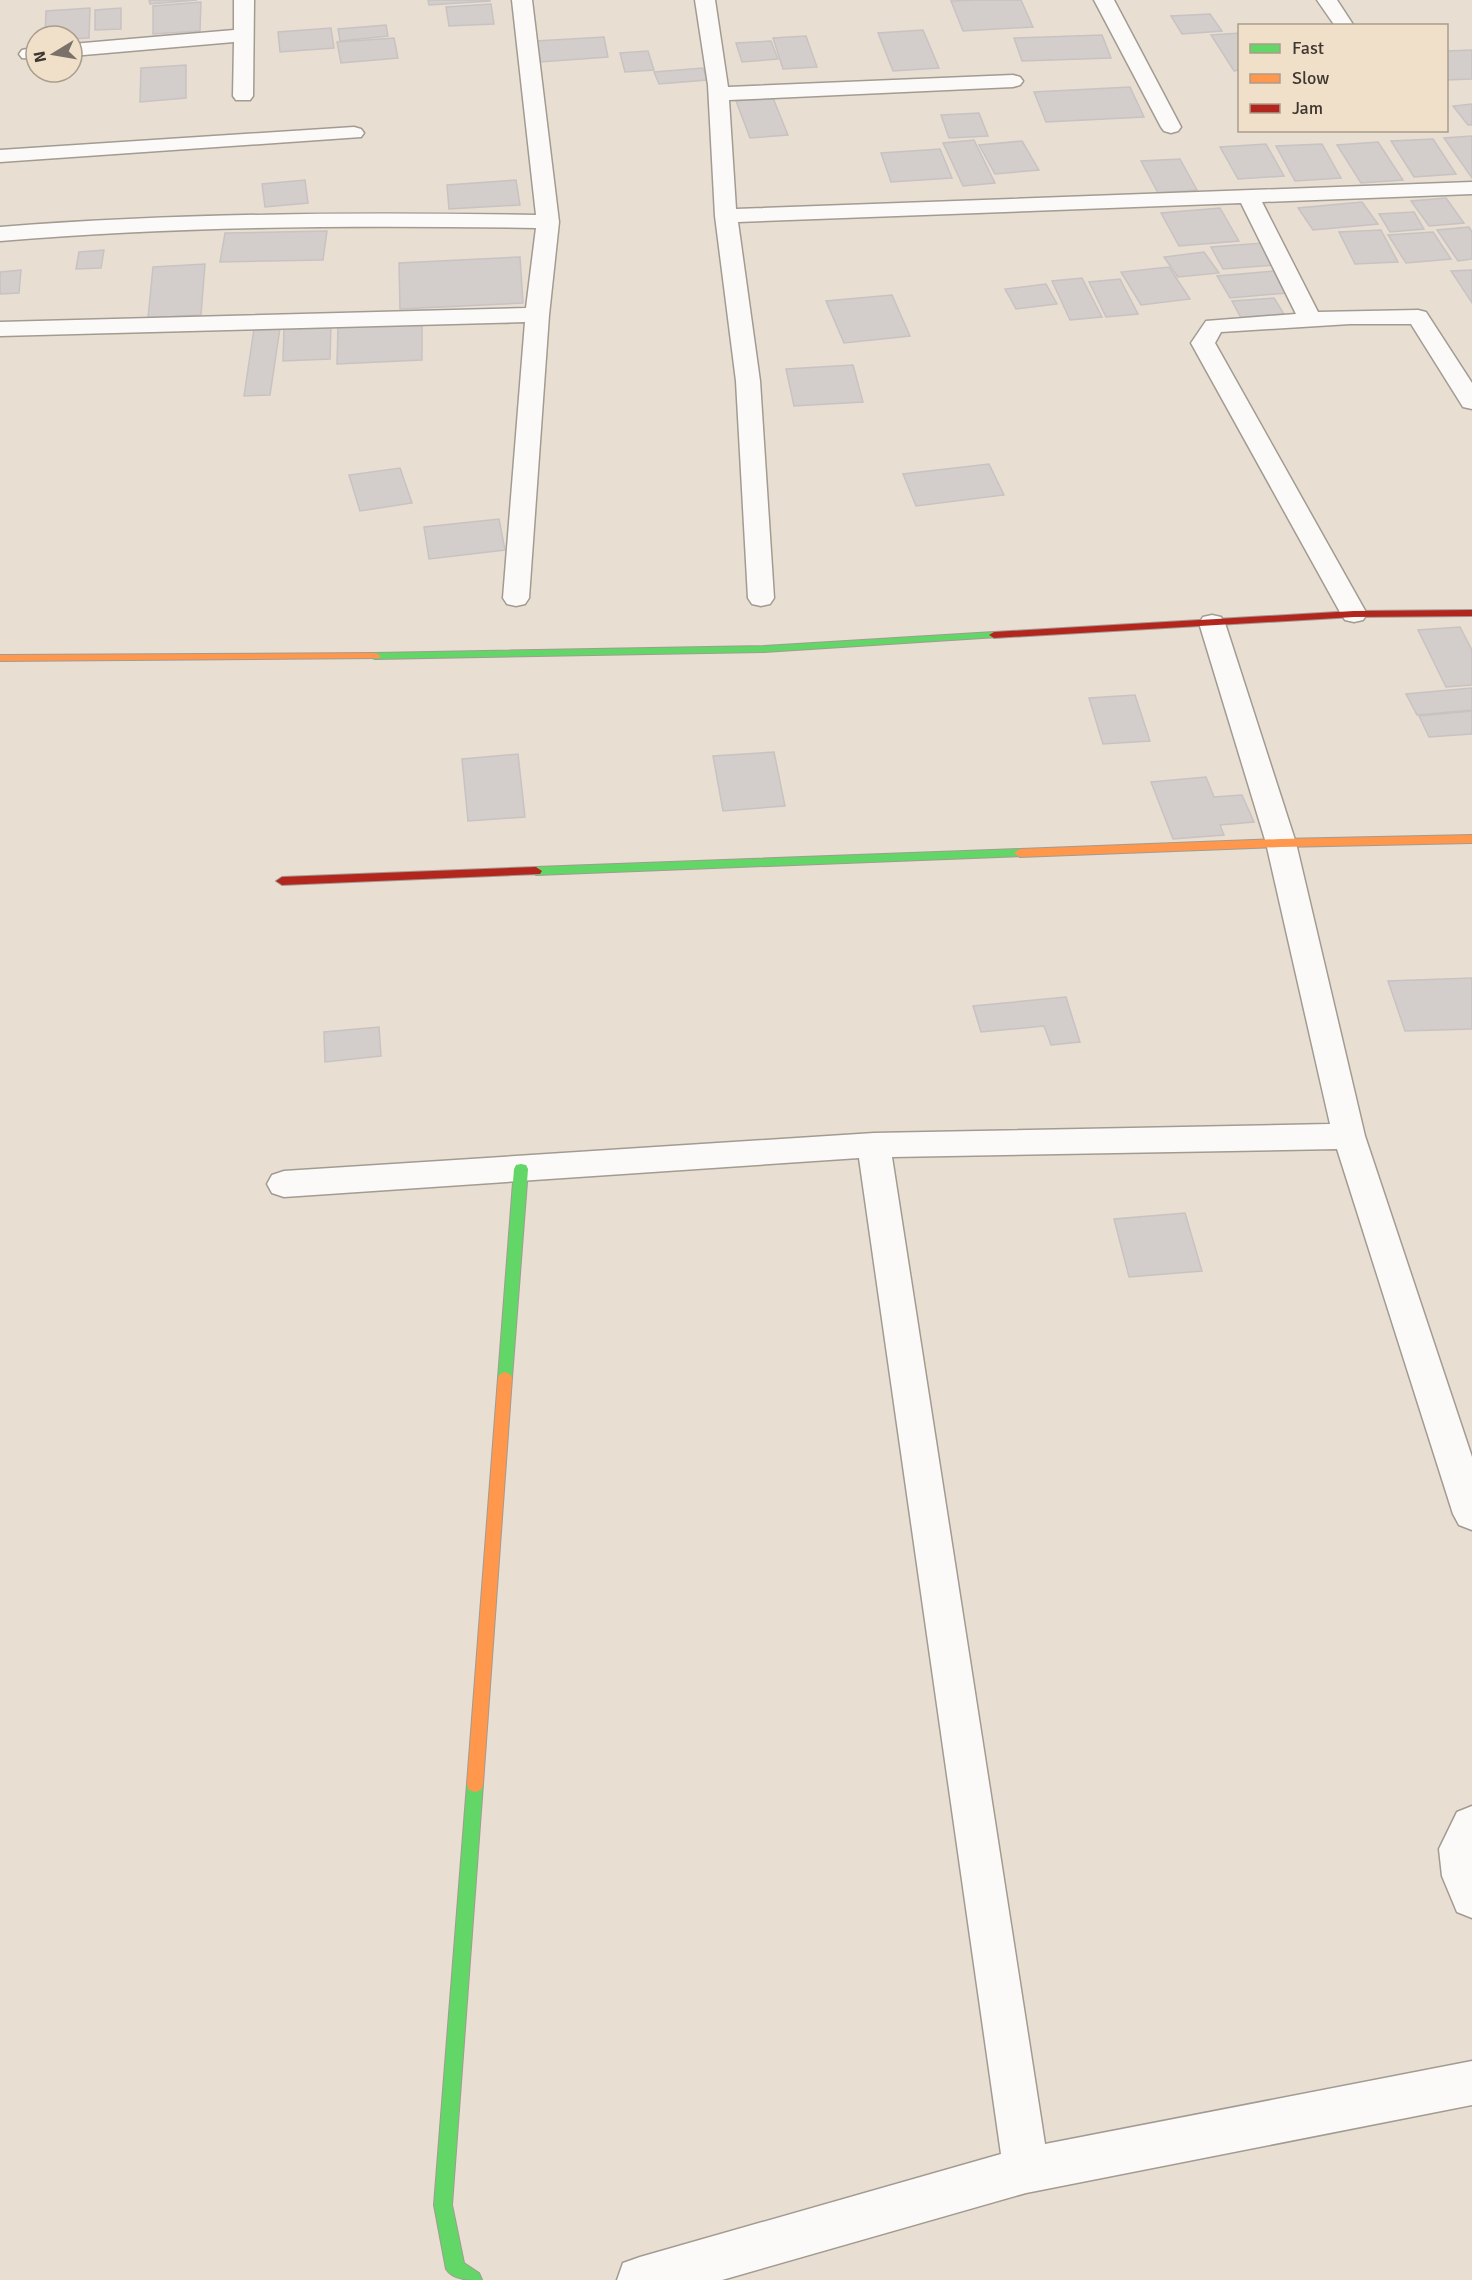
<svg xmlns="http://www.w3.org/2000/svg" width="1472" height="2280" viewBox="0 0 1472 2280" font-family="Signika,sans-serif">
<rect width="100%" height="100%" fill="#e8dfd2"/>
<g fill="#d3cdcb" stroke="#c8c2c2" stroke-width="1.5">
<path d="M149,0h48l-47,4z"/>
<path d="M428,0h62v1l-61,4z"/>
<path d="M977,0h44l12,27 -70,4 -12,-30z"/>
<path d="M201,2l-1,29 -47,3v-28z"/>
<path d="M491,4l3,20 -45,2 -3,-19z"/>
<path d="M90,8l-1,30 -17,1v-3h-27l1,-25z"/>
<path d="M121,8v21l-26,1v-20z"/>
<path d="M1210,14l12,17 -40,3 -11,-18z"/>
<path d="M386,25l2,11 -48,5 -2,-12z"/>
<path d="M331,28l3,20 -54,4 -2,-20z"/>
<path d="M923,30l16,38 -46,3 -15,-38z"/>
<path d="M1240,33v37l-6,1 -23,-36z"/>
<path d="M1102,35l9,23 -89,3 -8,-23z"/>
<path d="M806,36l11,31 -34,2 -10,-31z"/>
<path d="M604,37l4,20 -68,5 -4,-21z"/>
<path d="M394,38l4,20 -57,5 -4,-21z"/>
<path d="M771,41l7,18 -36,3 -6,-19z"/>
<path d="M1472,50v29l-26,1v-29z"/>
<path d="M648,51l6,19 -29,2 -5,-19z"/>
<path d="M186,65v33l-46,4 1,-34z"/>
<path d="M703,68l4,12 -48,4 -5,-12z"/>
<path d="M1130,87l14,30 -98,5 -12,-30z"/>
<path d="M773,98l15,37 -38,3 -14,-37z"/>
<path d="M1472,104v21h-4l-15,-19z"/>
<path d="M979,113l9,23 -39,2 -8,-23z"/>
<path d="M1472,136v42l-28,-40z"/>
<path d="M1433,139l23,35 -42,3 -23,-36z"/>
<path d="M974,140l21,43 -32,3 -20,-43z"/>
<path d="M1022,141l17,29 -44,4 -16,-29z"/>
<path d="M1378,142l25,38 -42,3 -24,-38z"/>
<path d="M1266,144l18,32 -46,3 -18,-32z"/>
<path d="M1322,144l19,34 -46,3 -19,-35z"/>
<path d="M940,149l12,29 -61,4 -10,-29z"/>
<path d="M1180,159l17,31 -39,3 -17,-32z"/>
<path d="M305,180l3,23 -43,4 -3,-23z"/>
<path d="M516,180l4,25 -71,4 -2,-24z"/>
<path d="M1446,198l18,25 -35,3 -18,-25z"/>
<path d="M1362,202l16,22 -65,6 -15,-22z"/>
<path d="M1220,208l19,33 -60,5 -18,-33z"/>
<path d="M1414,212l10,17 -34,3 -11,-18z"/>
<path d="M1469,227l3,5v27l-14,2 -21,-31z"/>
<path d="M1381,230l17,32 -43,2 -16,-32z"/>
<path d="M327,231l-4,29 -103,2 5,-29z"/>
<path d="M1433,232l18,27 -45,4 -18,-28z"/>
<path d="M1263,243l14,22 -54,4 -12,-22z"/>
<path d="M104,250l-3,18 -25,1 3,-17z"/>
<path d="M1204,252l15,21 -41,4 -14,-20z"/>
<path d="M520,257l3,46 -123,6 -1,-46z"/>
<path d="M205,264l-4,51 -53,3 5,-51z"/>
<path d="M1169,267l21,32 -49,6 -20,-33z"/>
<path d="M21,270l-2,23 -19,1v-22z"/>
<path d="M1472,270v33l-21,-32z"/>
<path d="M1274,271l13,22 -57,5 -13,-22z"/>
<path d="M1082,278l20,39 -32,3 -18,-39z"/>
<path d="M1120,279l18,35 -32,3 -17,-35z"/>
<path d="M1046,284l11,20 -41,5 -11,-20z"/>
<path d="M892,295l18,41 -66,7 -18,-42z"/>
<path d="M1274,298l10,16 -43,4 -9,-17z"/>
<path d="M422,322v38l-85,4 1,-38z"/>
<path d="M331,325l-1,34 -47,2 1,-33z"/>
<path d="M280,328l-10,67 -26,1 10,-67z"/>
<path d="M853,365l10,37 -69,4 -8,-37z"/>
<path d="M989,464l15,31 -88,11 -13,-32z"/>
<path d="M400,468l12,35 -52,8 -11,-36z"/>
<path d="M499,519l6,31 -76,9 -5,-32z"/>
<path d="M1460,627l12,23v35l-26,2 -28,-57z"/>
<path d="M1472,688v22l-55,5 -11,-21z"/>
<path d="M1135,695l15,46 -47,3 -14,-46z"/>
<path d="M1472,711v23l-43,3 -10,-21z"/>
<path d="M774,752l11,54 -62,5 -10,-55z"/>
<path d="M518,754l7,63 -57,4 -6,-62z"/>
<path d="M1206,777l8,20 28,-2 12,27 -34,3 4,10 -51,4 -22,-57z"/>
<path d="M1472,978v51l-67,2 -17,-50z"/>
<path d="M1066,997l14,45 -29,3 -7,-19 -63,6 -8,-26z"/>
<path d="M379,1027l2,29 -56,6 -1,-30z"/>
<path d="M1185,1213l17,58 -73,6 -15,-58z"/>
</g>
<g fill="none" stroke-linecap="round" stroke-linejoin="round">
<defs>
<g id="street">
<path d="M234,0h20l-1,96 -3,4h-14l-3,-4 1,-54 -162,14v-12l162,-14z"/>
<path d="M512,0h20l27,222 -10,93 -20,283 -4,6 -9,2 -9,-2 -4,-6 22,-276 -525,14v-14l526,-14 10,-80c-179,-3 -357,-2 -536,13v-14c179,-14 357,-15 536,-12z"/>
<path d="M695,0h20l13,87 285,-12 7,2 3,4 -3,4 -7,2 -284,13 7,109 736,-27v12l-210,8 56,110 100,-2 8,2 46,71v26l-9,-2 -52,-83h-61l-129,8 -6,11 152,271 -4,6 -9,2 -9,-2 -4,-6 -150,-271 15,-22 90,-7 -55,-111 -503,19 22,159 14,217 -4,6 -9,2 -9,-2 -4,-6 -12,-217 -21,-165 -7,-131z"/>
<path d="M1094,0h20l67,127 -3,4 -7,2 -7,-2 -3,-4z"/>
<path d="M1317,0h20l17,26h-19z"/>
<path d="M36,47v12l-14,-1 -3,-4 3,-4z"/>
<path d="M354,127l7,2 3,4 -3,4 -361,25v-12z"/>
<path d="M1212,615l9,2 4,6 71,220 69,293 107,321v73l-13,-5 -6,-11 -116,-365 -445,8 153,987 427,-83v44l-446,88 -304,87h-105l6,-17 17,-6 361,-103 -142,-996 -575,39 -12,-4 -5,-9 5,-9 12,-4 590,-38 456,-9 -64,-281 -67,-220 4,-6z"/>
<path d="M1472,1806v112l-15,-6 -15,-36 -3,-27 18,-37z"/>
</g>
<g id="fast">
<path d="M994,632l5,3 -1,2 -234,15 -389,7 -6,-3 6,-3 389,-7z"/>
<path d="M1020,849l6,4 -2,3 -488,19 -6,-4 6,-4z"/>
<path d="M521,1164l5,1 2,4 -16,209 -2,4 -5,2 -5,-2 -2,-4 16,-209 2,-4z"/>
<path d="M475,1776l6,2 2,6 -31,421 12,58 15,10 3,7c-14,0 -29,0 -36,-11l-12,-64 33,-421 2,-6z"/>
</g>
<g id="slow">
<path d="M375,653l6,3 -2,2 -379,3v-6z"/>
<path d="M1472,835v8l-191,4 -261,10 -6,-4 6,-4 261,-10z"/>
<path d="M505,1372l5,2 2,4 -29,406 -2,6 -6,2 -6,-2 -2,-6 31,-406 2,-4z"/>
</g>
<g id="jam">
<path d="M1472,610v6l-118,1 -360,21 -5,-3 5,-3 360,-21z"/>
<path d="M536,867l6,4 -2,3 -258,11 -6,-4 6,-4z"/>
</g>
</defs>
<use href="#street" stroke="#a29b92" stroke-width="3"/>
<use href="#fast" stroke="#a29b92" stroke-width="2"/>
<use href="#slow" stroke="#a29b92" stroke-width="2"/>
<use href="#jam" stroke="#a29b92" stroke-width="2"/>
<use href="#street" fill="#fcfaf8" fill-rule="evenodd"/>
<use href="#fast" fill="#63d668" fill-rule="evenodd"/>
<use href="#slow" fill="#ff974d" fill-rule="evenodd"/>
<use href="#jam" fill="#b3261e" fill-rule="evenodd"/>
</g>
<rect x="1238" y="24" width="210" height="108" fill="#f0e0ca" stroke="#a99d8c" stroke-width="1.5"/>
<rect x="1250" y="44" width="30" height="9" fill="#63d668" stroke="#a99d8c" stroke-width="1.5"/>
<text x="1292" y="54" font-size="18" fill="#3f3830">Fast</text>
<rect x="1250" y="74" width="30" height="9" fill="#ff974d" stroke="#a99d8c" stroke-width="1.5"/>
<text x="1292" y="84" font-size="18" fill="#3f3830">Slow</text>
<rect x="1250" y="104" width="30" height="9" fill="#b3261e" stroke="#a99d8c" stroke-width="1.5"/>
<text x="1292" y="114" font-size="18" fill="#3f3830">Jam</text>
<g transform="translate(54 54) rotate(259)"><circle r="28" fill="#f0e0ca" stroke="#a99d8c" stroke-width="1.5"/>
<path d="M0-4.5L10 22L0 15L-10 22Z" fill="#7a7269"/>
<text y="-9" font-size="16" font-weight="bold" text-anchor="middle" fill="#3f3830">N</text>
</g>
</svg>
